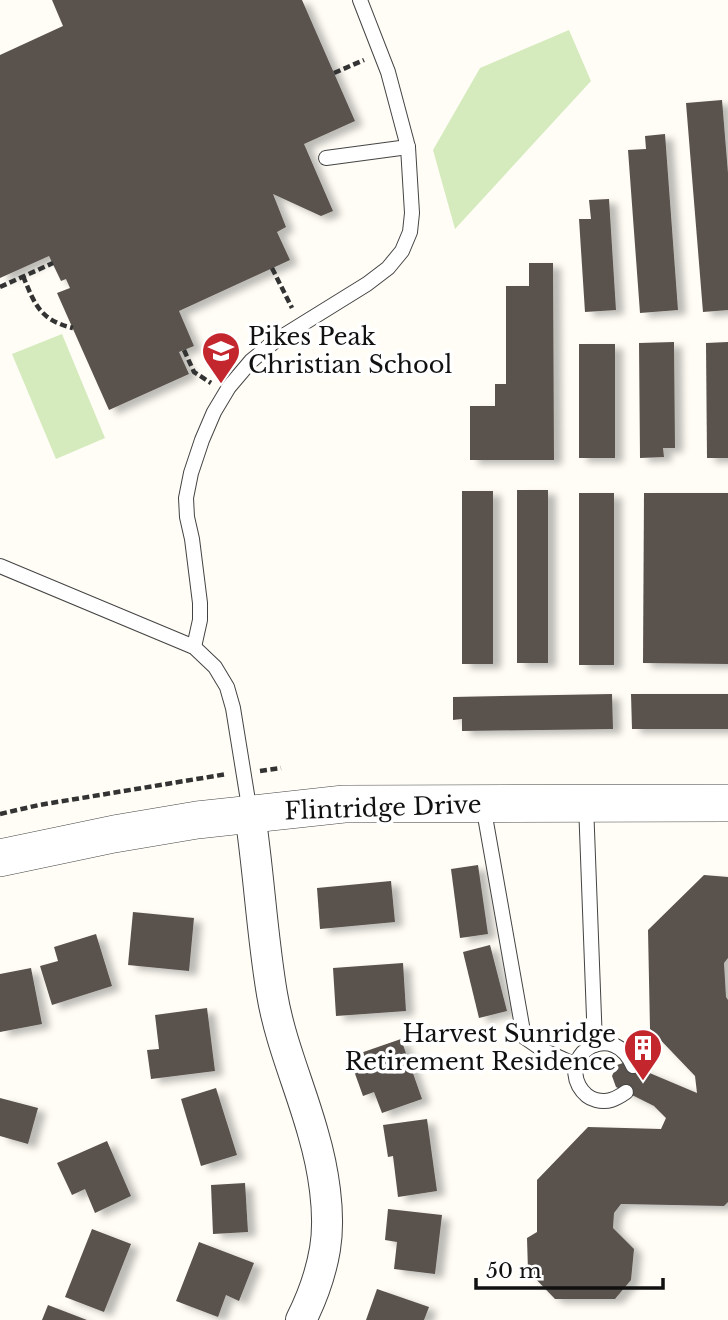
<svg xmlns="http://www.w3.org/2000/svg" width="728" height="1320" viewBox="0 0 728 1320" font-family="'Libre Baskerville',serif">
<defs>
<filter id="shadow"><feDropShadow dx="8" dy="4.5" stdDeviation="3.5" flood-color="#0004"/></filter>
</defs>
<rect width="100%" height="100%" fill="#fffdf5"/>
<g fill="#d5ebbd">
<path d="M569,30l22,51 -136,148 -22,-79 47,-82z"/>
<path d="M62,334l43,104 -49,21 -44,-105z"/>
</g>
<g fill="#5a524d" filter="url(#shadow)">
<path d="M52,0h250l53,121 -51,23 29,67 -12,5 -48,-22 13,33 -9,5 13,28 -111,51 15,35 -15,6 10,22 -80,36 -52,-117 13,-5 -4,-9 -5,2 -12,-25 -49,22v-223l63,-29z"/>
<path d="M722,100l6,73v137l-25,2 -17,-209z"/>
<path d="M665,134l13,176 -38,3 -12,-163 18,-1 -1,-13z"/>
<path d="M609,199l7,111 -31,2 -6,-93h12l-2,-19z"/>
<path d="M529,263h24l1,197h-84v-54h25v-22h11v-98h23z"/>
<path d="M674,342l1,106h-12l1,9 -24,1 -1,-115z"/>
<path d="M728,342v116h-21l-1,-115z"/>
<rect x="579" y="344" width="36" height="114"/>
<rect x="517" y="490" width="31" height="173"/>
<rect x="462" y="491" width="31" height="173"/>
<rect x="579" y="493" width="35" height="172"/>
<path d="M644,493h84v171l-85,-1z"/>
<path d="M612,694l1,35 -151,2v-12l-9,1v-23z"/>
<path d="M631,694h97v35h-96z"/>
<path d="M478,865l10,69 -28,4 -9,-69z"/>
<path d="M704,875l24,2v81l-4,5 2,34 2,3v202l-4,4 -103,-2 -7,9 -1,15 21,21 -3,31 -16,19h-60l-27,-28 -1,-33 10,-6v-52l51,-53 73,2 5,-11 -12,-12 -38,-19 -4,-11 5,-11 6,-2 10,3 64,27 -2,-17 -45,-47 -2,-99z"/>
<path d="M391,881l4,41 -75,7 -3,-41z"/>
<path d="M133,912l61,6 -5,53 -61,-6z"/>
<path d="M96,934l16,52 -60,19 -12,-39 18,-5 -4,-14z"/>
<path d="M490,945l17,66 -28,7 -16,-66z"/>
<path d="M403,963l3,48 -70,5 -3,-48z"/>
<path d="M31,968l11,56 -42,8v-58z"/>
<path d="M207,1008l8,63 -64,8 -4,-29 12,-1 -4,-34z"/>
<path d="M401,1039l21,60 -40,14 -8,-21 -11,4 -14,-39z"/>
<path d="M216,1088l21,67 -36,11 -20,-67z"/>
<path d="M0,1098l38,10 -10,36 -28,-8z"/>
<path d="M427,1119l10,72 -39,6 -5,-41 -5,1 -5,-32z"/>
<path d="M107,1141l24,55 -36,17 -10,-24 -13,6 -15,-32z"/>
<path d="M245,1183l3,49 -35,2 -2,-49z"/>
<path d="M388,1209l54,6 -7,59 -41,-5 3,-27 -12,-2z"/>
<path d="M92,1229l39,15 -27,68 -39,-15z"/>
<path d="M199,1242l55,21 -15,38 -13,-6 -8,22 -42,-16z"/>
<path d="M377,1289l52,18 -5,13h-58z"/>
<path d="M48,1305l39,15h-45z"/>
</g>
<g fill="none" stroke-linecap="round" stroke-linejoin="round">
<defs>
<g id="service">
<path d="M326,158l82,-11"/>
<path d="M0,566l194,81 21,20 12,20 6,21 17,105"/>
<path d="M194,647l6,-27v-17l-8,-64 -5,-22 -1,-19 5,-25 11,-33 12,-28 15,-25 22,-26 24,-20 92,-57 21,-16 14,-17 8,-19 2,-19 -4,-66 -20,-75 -28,-72"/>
<path d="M586,804l9,240"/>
<path d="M483,805l41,232 19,13 33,15"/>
<path d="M626,1092c-10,7 -18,11 -30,8 -8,-2 -13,-7 -17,-14 -18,-35 35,-65 54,-20"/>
</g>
<path id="minor" d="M250,814c9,60 12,121 22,180 8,48 28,92 41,139 10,34 18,80 12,116 -4,24 -13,49 -24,71"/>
<path id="tertiary" d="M0,858l114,-24 83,-14 147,-16 384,-1"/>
</defs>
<use href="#service" stroke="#444" stroke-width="16"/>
<use href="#minor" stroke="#444" stroke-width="32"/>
<use href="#tertiary" stroke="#444" stroke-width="38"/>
<g stroke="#333" stroke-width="4.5" stroke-dasharray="7 3.5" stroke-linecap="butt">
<path d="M334,73l30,-13"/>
<path d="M272,268l20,40"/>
<path d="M23,276c12,29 17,44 50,52"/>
<path d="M0,287l53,-24"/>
<path d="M184,350l10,22 17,11"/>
<path d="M260,771l21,-3"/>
<path d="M0,814l39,-9 188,-31"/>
</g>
<use href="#service" stroke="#fff" stroke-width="14"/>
<use href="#minor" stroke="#fff" stroke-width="30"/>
<use href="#tertiary" stroke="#fff" stroke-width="37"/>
</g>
<defs>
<symbol id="school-pin" viewBox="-11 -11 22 30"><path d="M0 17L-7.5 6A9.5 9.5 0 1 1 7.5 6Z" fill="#c4262e" stroke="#fff"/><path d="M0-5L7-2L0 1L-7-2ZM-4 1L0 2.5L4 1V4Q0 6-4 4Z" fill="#fff"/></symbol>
<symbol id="building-pin" viewBox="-11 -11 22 30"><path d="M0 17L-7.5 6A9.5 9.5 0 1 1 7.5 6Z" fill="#c4262e" stroke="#fff"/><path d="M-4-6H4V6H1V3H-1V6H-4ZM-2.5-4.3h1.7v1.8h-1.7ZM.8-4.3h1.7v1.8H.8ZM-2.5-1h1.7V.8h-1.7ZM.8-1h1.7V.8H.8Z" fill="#fff"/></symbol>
</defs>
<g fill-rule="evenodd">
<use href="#school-pin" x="199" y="329" width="44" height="60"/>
<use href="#building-pin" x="621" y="1026" width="44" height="60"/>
</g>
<g text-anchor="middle" stroke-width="7" stroke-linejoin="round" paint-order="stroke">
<g font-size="24" fill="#111" stroke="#fff" text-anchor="start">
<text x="248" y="345">Pikes Peak<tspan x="248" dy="28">Christian School</tspan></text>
<text x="616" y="1042" text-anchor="end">Harvest Sunridge<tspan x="616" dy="28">Retirement Residence</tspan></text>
</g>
<g font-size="24" fill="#111" stroke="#fff">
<text transform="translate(383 808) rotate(-2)" y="8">Flintridge Drive</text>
</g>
</g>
<path d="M476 1278v10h187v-10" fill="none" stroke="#111111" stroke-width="3.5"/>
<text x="486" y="1278" font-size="21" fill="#111111" stroke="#ffffff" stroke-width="5" paint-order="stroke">50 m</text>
</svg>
